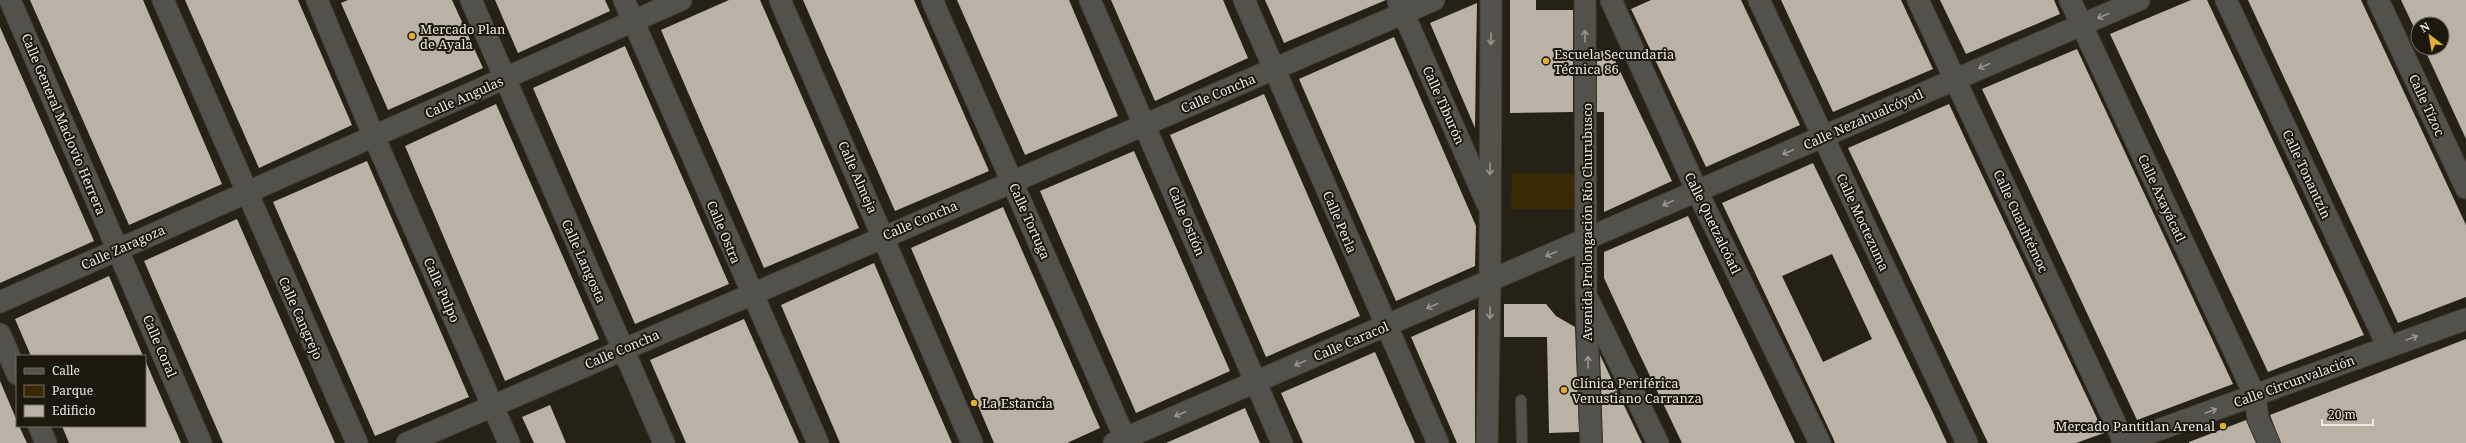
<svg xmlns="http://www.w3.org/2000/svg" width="2466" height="443" viewBox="0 0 2466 443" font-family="'Noto Serif',serif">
<rect width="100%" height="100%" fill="#262116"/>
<path fill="#3a2a03" d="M1512,173l67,1 1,35h-69z"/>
<g fill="#bab3a5" fill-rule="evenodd">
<path d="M30,0h113l79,184 -93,41z"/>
<path d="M185,0h113l54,125 -93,43z"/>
<path d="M348,0h104l31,68 -95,42 -47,-107z"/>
<path d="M495,0h110l5,11 -92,42z"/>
<path d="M729,0h31l99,228 -95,40 -103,-238z"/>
<path d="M803,0h111l75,171 -94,40z"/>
<path d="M957,0h112l49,116 -93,39z"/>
<path d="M1111,0h112l25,58 -93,43z"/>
<path d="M1265,0h121l-102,43z"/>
<path d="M1510,0h26v10h37v102l-63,1z"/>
<path d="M1651,0h90l59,125 -94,42 -75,-158z"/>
<path d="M1781,0h120l32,69 -100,43z"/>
<path d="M1940,0h114l6,14 -94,40z"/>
<path d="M2191,0h16l157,335 -96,37 -158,-338z"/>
<path d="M2248,0h113l105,225v72l-68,26z"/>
<path d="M2401,0h65v139l-42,-91h18v-24h-24v12z"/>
<path d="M1477,3l-1,56 -1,69 -45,-105z"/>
<path d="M0,27l94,214 -94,42z"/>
<path d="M1394,37l82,189 -1,40 -79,35 -97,-222z"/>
<path d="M625,46l104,238 -94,40 -102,-236z"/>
<path d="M2077,49l156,335 -96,36 -155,-331z"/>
<path d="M1610,50l62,131 -68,31v-100h-7v-60z"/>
<path d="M1264,94l96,222 -94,41 -96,-222z"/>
<path d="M496,104l103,235 -94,42 -100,-235z"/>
<path d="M1949,104l27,58 128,271 -28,10h-88l-140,-295z"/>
<path d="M1134,151l96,220 -94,42 -96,-222z"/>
<path d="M367,161l102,236 -94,39 -102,-234z"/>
<path d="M1813,163l122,254 12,26h-112l-2,-5 -111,-235zM1832,254l40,85 -49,23 -41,-86z"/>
<path d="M1003,207l97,221 -33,15h-73l-83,-195z"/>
<path d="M1688,216l27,58 80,169h-113l-44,-92 -34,-73v-26z"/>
<path d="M237,219l69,158 29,66h-112l-79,-182z"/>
<path d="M874,263l32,75 46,105h-112l-59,-138z"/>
<path d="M109,276l34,80h-112l-16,-37z"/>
<path d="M1504,304h42l10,12 19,11 4,105 -30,1 -2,-96h-43z"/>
<path d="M1475,309v134h-18l-46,-106z"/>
<path d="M744,319l55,124h-113l-36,-83z"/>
<path d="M2466,339v104h-185l-11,-28z"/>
<path d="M1375,352l40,91h-112l-22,-50z"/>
<path d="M1600,355l42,88h-39z"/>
<path d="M145,360l36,83h-112l-7,-17h83z"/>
<path d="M0,381l17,40v5h2l8,17h-27z"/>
<path d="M550,405l16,38h-32l-12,-26z"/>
<path d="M1245,408l15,35h-94l32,-14z"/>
<path d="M2246,420l10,23h-67v-1z"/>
</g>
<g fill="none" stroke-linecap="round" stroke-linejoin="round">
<defs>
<path id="service" d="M1521,400l1,43"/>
<g id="minor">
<path d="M10,0l191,443"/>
<path d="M163,0l194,443"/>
<path d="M317,0l57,137 135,306"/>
<path d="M471,0l193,443"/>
<path d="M624,0l194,443"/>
<path d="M780,0l192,443"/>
<path d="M932,0l195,443"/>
<path d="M1090,0l192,443"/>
<path d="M1244,0l194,443"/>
<path d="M1585,0l1,293 5,150"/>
<path d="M1611,0l86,191 123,252"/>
<path d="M1759,0l208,443"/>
<path d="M1918,0l206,442"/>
<path d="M2070,0l185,396 3,23 11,24"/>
<path d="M2226,0l162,347"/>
<path d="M2378,0l88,188"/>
<path d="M1398,1l89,202"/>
<path d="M1589,301l69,142"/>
<path d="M0,302l681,-302"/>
<path d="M0,334l17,40"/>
<path d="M39,426l7,17"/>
<path d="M407,443l1027,-443"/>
<path d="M1114,443l1025,-443"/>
<path d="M1487,443l3,-162 1,-281"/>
<path d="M2122,443l344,-124"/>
</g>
</defs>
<use href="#service" stroke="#423d33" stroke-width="12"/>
<use href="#minor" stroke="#423d33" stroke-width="23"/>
<use href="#service" stroke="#53514b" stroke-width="10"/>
<use href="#minor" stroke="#53514b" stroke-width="21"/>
</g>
<defs><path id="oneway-shaft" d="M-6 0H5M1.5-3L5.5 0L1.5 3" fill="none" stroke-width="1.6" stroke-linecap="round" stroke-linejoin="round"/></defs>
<g stroke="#99968f">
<use href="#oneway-shaft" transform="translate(2103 16) rotate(156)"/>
<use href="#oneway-shaft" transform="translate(1585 36) rotate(-91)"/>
<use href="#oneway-shaft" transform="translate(1491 39) rotate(91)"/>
<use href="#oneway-shaft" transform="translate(1984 66) rotate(157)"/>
<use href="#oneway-shaft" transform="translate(1788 152) rotate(157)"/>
<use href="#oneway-shaft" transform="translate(1490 169) rotate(91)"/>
<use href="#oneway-shaft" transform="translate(1668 203) rotate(156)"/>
<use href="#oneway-shaft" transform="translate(1551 254) rotate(157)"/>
<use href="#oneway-shaft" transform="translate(1432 306) rotate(157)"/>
<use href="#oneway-shaft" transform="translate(1490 313) rotate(91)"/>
<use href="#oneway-shaft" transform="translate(2412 338) rotate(-20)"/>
<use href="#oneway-shaft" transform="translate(1588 362) rotate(-92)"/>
<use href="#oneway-shaft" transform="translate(1300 363) rotate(157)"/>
<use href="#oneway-shaft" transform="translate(2211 411) rotate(-20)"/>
<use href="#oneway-shaft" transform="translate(1180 414) rotate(157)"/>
</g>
<g fill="#e0af34" stroke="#1d180d" stroke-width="1.5">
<circle cx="412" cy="36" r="4"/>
<circle cx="1546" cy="61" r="4"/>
<circle cx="1564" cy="390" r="4"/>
<circle cx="974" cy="403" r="4"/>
<circle cx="2223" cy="426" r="4"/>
</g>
<g text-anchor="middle" stroke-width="4" stroke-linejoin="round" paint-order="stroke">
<g font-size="13" fill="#eeeae3" stroke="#1d180d" text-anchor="start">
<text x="420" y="34">Mercado Plan<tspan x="420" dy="15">de Ayala</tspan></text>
<text x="1554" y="59">Escuela Secundaria<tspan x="1554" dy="15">Técnica 86</tspan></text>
<text x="1572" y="388">Clínica Periférica<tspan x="1572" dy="15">Venustiano Carranza</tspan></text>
<text x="982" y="408">La Estancia</text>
<text x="2215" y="431" text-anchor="end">Mercado Pantitlan Arenal</text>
</g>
<g font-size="13" fill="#eeeae3" stroke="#1d180d">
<text transform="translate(1218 93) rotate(-23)" y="5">Calle Concha</text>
<text transform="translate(464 97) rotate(-24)" y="5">Calle Angulas</text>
<text transform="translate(1444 105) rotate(66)" y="5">Calle Tiburón</text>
<text transform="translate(2427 105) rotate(65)" y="5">Calle Tízoc</text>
<text transform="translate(1863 119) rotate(-24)" y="5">Calle Nezahualcóyotl</text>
<text transform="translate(64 124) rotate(67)" y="5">Calle General Maclovio Herrera</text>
<text transform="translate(2307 174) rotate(65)" y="5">Calle Tonantzín</text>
<text transform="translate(858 177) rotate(66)" y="5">Calle Almeja</text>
<text transform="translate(2162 198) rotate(65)" y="5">Calle Axayácatl</text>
<text transform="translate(920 220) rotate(-23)" y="5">Calle Concha</text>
<text transform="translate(1030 221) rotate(66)" y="5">Calle Tortuga</text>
<text transform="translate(1187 221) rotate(67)" y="5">Calle Ostión</text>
<text transform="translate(2021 221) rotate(65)" y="5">Calle Cuauhtémoc</text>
<text transform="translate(1340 222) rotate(67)" y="5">Calle Perla</text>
<text transform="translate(1587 222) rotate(-90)" y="5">Avenida Prolongación Río Churubusco</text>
<text transform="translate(1863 222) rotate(65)" y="5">Calle Moctezuma</text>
<text transform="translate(1713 223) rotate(64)" y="5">Calle Quetzalcóatl</text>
<text transform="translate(724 232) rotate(67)" y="5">Calle Ostra</text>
<text transform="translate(123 247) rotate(-24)" y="5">Calle Zaragoza</text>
<text transform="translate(584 261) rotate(66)" y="5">Calle Langosta</text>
<text transform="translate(442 290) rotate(66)" y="5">Calle Pulpo</text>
<text transform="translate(301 318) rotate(66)" y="5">Calle Cangrejo</text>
<text transform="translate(1351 341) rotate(-23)" y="5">Calle Caracol</text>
<text transform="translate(160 346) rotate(67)" y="5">Calle Coral</text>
<text transform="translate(622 349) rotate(-23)" y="5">Calle Concha</text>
<text transform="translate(2294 381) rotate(-20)" y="5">Calle Circunvalación</text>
</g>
</g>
<rect x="16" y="355" width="130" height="72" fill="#1d180d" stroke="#716c63"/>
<rect x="24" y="368" width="20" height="6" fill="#53514b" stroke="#716c63"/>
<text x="52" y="375" font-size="12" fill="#eeeae3">Calle</text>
<rect x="24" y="385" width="20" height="12" fill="#3a2a03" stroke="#716c63"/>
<text x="52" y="395" font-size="12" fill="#eeeae3">Parque</text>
<rect x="24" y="405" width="20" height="12" fill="#bab3a5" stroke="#716c63"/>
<text x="52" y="415" font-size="12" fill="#eeeae3">Edificio</text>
<g transform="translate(2430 36) rotate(329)"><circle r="19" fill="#1d180d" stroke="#716c63"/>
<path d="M0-3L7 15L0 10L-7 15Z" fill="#e0af34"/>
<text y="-6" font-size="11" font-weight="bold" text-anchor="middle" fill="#eeeae3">N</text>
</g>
<path d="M2322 419v6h51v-6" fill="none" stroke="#eeeae3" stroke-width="2"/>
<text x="2328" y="419" font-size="12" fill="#eeeae3" stroke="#1d180d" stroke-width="3" paint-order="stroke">20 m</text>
</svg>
